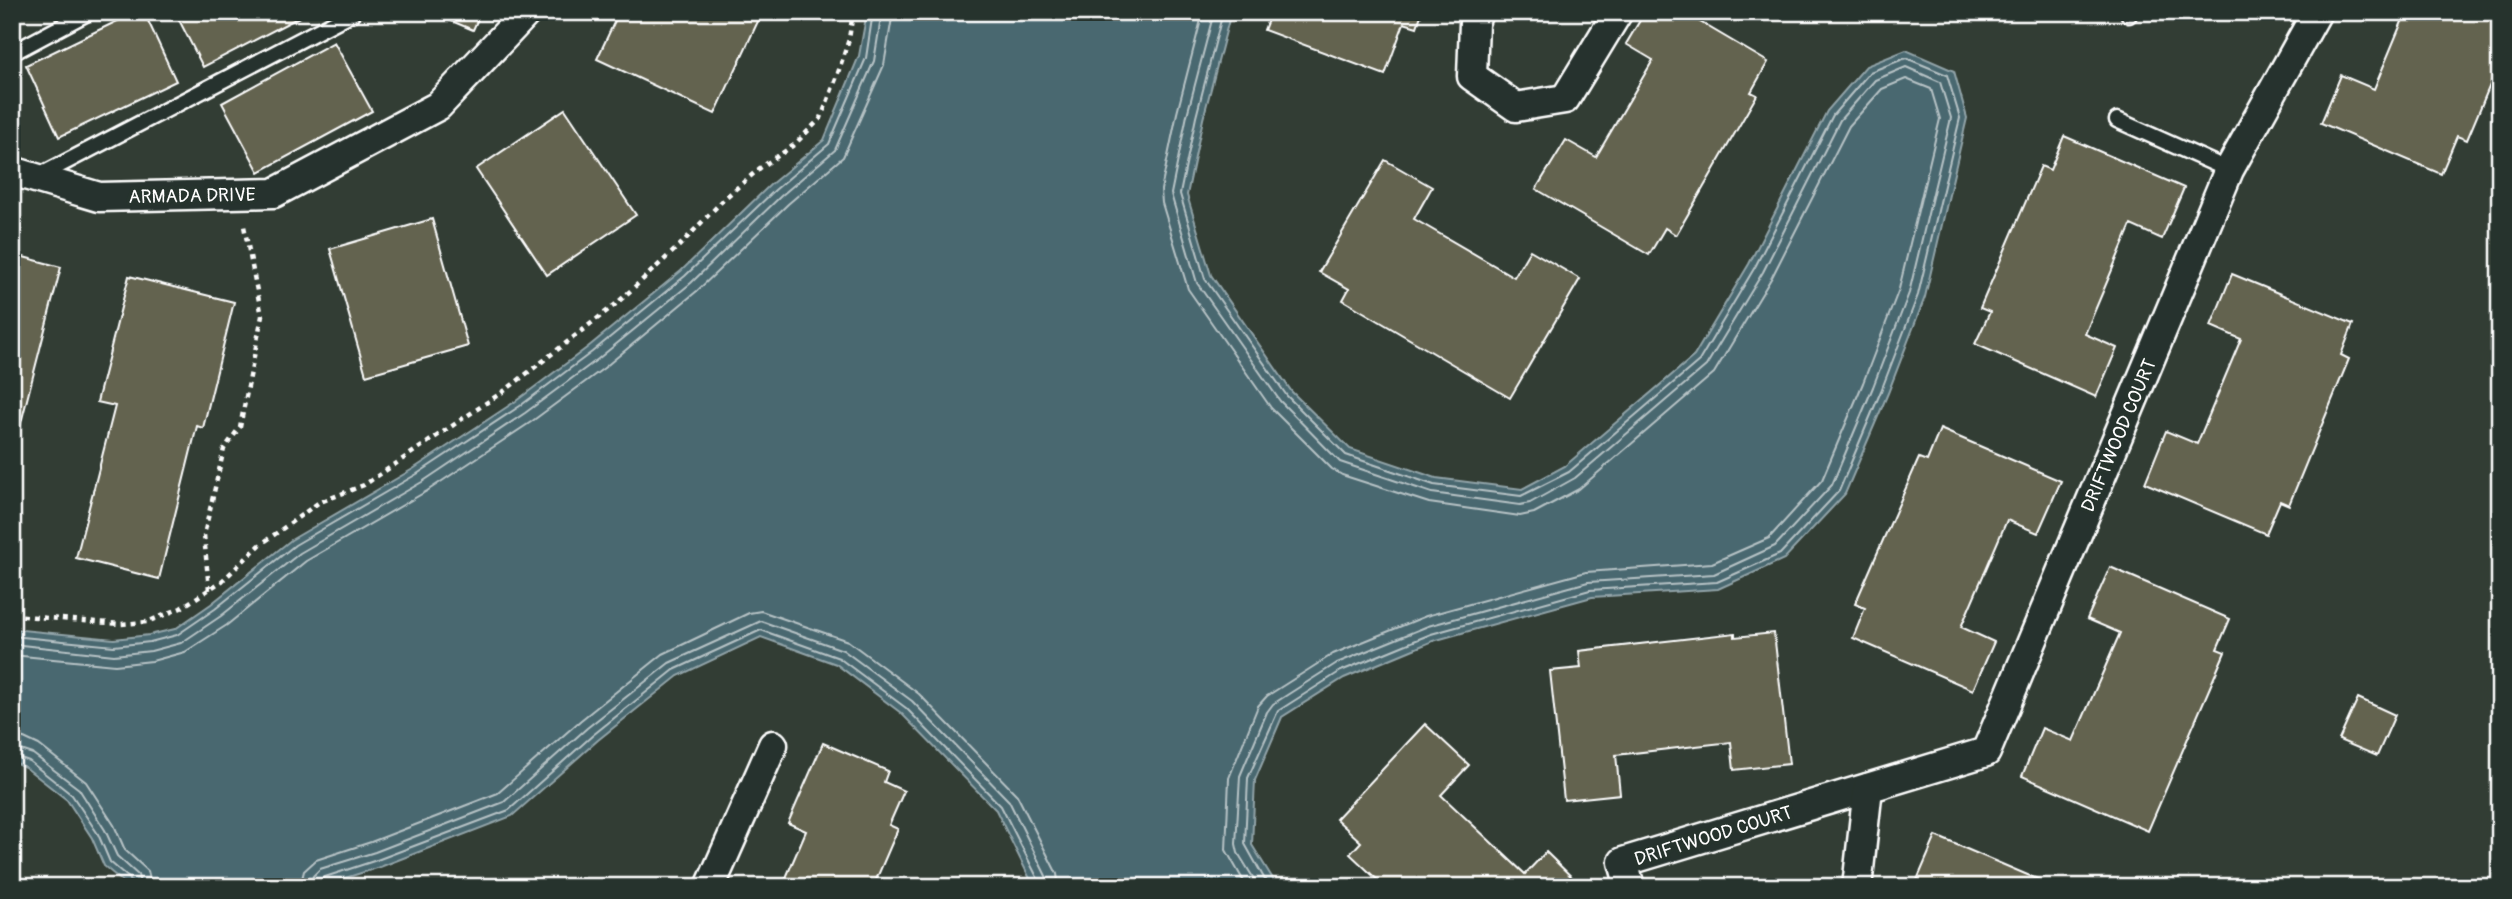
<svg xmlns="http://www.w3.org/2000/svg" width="2512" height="899" viewBox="0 0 2512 899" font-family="Pangolin,sans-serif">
<rect width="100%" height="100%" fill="#323d34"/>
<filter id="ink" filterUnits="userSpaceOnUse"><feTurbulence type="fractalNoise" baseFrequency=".0143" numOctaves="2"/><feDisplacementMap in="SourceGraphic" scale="14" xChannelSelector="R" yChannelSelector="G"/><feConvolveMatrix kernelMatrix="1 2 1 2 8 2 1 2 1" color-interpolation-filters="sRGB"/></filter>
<g filter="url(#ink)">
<path fill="#4a6870" stroke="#92a4a9" stroke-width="2" d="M867,12h364l-28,107 -16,76 24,80 81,117 58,57 86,29 86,11 43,-23 129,-110 55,-92 78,-153 39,-45 40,-16 48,21 13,47 -42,179 -37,96 -43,101 -61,65 -66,30 -126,8 -159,44 -89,37 -62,39 -27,63 -3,65 26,42h-244l-38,-77 -95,-97 -65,-49 -75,-27 -83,39 -80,64 -86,76 -132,51 -63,20h-188l-25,-21 -12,-28 -25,-38 -42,-33 -13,-6v-132l102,10 35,-4 26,-6 36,-25 80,-64 122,-71 103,-68 72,-54 93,-76 89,-86 54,-45 35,-84z"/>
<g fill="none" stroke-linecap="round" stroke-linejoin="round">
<g stroke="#b7c3c6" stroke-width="2">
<path d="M1203,12l-26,101 -16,77 1,13 26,86 83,119 61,61 10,6 87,28 91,13 14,-3 45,-24 135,-116 58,-96 77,-151 33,-37 24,-10 25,10 9,30 -41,170 -36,94 -41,97 -53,58 -57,25 -126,9 -160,44 -93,38 -66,42 -9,10 -29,72 -3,72 21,37"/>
<path d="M1214,12l-27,103 -16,79 26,89 83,118 60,61 92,31 88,12 10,-2 45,-25 131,-112 57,-94 77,-152 35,-40 31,-13 34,15 11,36 -42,175 -36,94 -41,98 -57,61 -61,28 -126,8 -160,44 -91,37 -64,41 -6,8 -27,64 -4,68 2,9 21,34"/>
<path d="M1223,12l-27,105 -16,77 25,85 82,117 59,59 88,30 87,11 48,-24 130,-111 56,-94 78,-152 37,-43 36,-14 41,17 13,43 -42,177 -37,96 -42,100 -59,63 -63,28 -127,8 -159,44 -90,37 -63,40 -30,67 -3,66 24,43"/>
<path d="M12,636l102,10 36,-4 27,-7 38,-26 80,-64 122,-71 103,-68 72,-54 93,-76 90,-86 54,-46 37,-86 7,-46"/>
<path d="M12,644l102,11 37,-4 30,-8 40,-27 79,-63 122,-71 103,-69 73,-54 93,-76 90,-87 54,-46 39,-89 8,-49"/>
<path d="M12,655l103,10 37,-4 33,-9 42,-27 79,-64 121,-70 104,-69 73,-54 93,-77 91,-87 55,-47 41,-92 9,-53"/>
<path d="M12,736l12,2 15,7 47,37 28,43 11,25 23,21 4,16"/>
<path d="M12,747l21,7 46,35 26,41 12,26 21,19 3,12"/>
<path d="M12,755l17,6 43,34 26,39 12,28 20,17 2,8"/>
<path d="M300,887l4,-16 12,-11 55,-18 127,-49 83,-73 82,-66 86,-41 12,-2 87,30 71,53 98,101 40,79 2,13"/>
<path d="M310,887l3,-11 7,-7 55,-17 129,-50 83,-74 82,-65 92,-42 82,29 69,51 97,100 38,77 2,9"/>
<path d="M319,887l1,-6 5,-4 52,-17 132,-50 84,-75 81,-65 87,-40 78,28 67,50 95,98 38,75 1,6"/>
</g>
</g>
<g fill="#64634f" stroke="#fff" stroke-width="2">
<path d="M136,12h8l32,69 -117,56 -33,-72z"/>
<path d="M175,12h134l-106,55z"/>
<path d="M430,12h51l-8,18z"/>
<path d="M619,12h132l9,5 -45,97 -118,-55z"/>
<path d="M1271,12h151l-5,15 -13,-4 -19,52 -121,-45z"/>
<path d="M1645,12h38l85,50 -17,30 6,3 -81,140 -11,-7 -16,27 -113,-66 30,-49 30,17 57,-97 -27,-16z"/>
<path d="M2406,12h94v49l-33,79 -10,-4 -16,38 -120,-51 20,-48 33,14z"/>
<path d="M334,42l38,69 -113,61 -37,-69z"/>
<path d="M565,109l71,106 -89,60 -71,-106z"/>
<path d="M2064,136l120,52 -22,51 -31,-14 -46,109 32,14 -21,49 -121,-53 15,-32 -10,-4 61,-142 9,4z"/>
<path d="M1385,160l47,27 -18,32 100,58 16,-27 50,29 -70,119 -167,-98 6,-11 -30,-17z"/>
<path d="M432,219l36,127 -102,29 -36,-126z"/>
<path d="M12,254l49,13 -49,191z"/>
<path d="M2232,274l121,50 -12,31 8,4 -60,146 -9,-4 -14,33 -121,-51 21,-52 31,13 44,-105 -30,-13z"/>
<path d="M129,276l105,26 -31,126 -6,-2 -38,153 -83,-21 39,-152 -18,-4z"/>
<path d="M1940,429l121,52 -23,52 -31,-13 -46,107 33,15 -21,48 -120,-52 12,-30 -10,-4 64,-146 8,3z"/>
<path d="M2110,567l120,52 -13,30 8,3 -77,179 -126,-55 20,-48 31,13 47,-108 -33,-14z"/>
<path d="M1735,633v4l39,-4 15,131 -55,6 -3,-28 -115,13 4,39 -56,6 -14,-129 31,-3 -2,-17z"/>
<path d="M2358,698l37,17 -18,41 -38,-16z"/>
<path d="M1425,724l44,41 -28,30 84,79 21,-22 36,35h-197l-35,-33 11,-12 -25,-23z"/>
<path d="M823,743l65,28 -4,11 20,9 -15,34 9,4 -25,58h-91l24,-56 -18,-8z"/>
<path d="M1936,836l120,51h-142z"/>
</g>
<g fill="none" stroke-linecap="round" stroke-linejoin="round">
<defs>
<g id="service">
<path d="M2129,15l1,-3"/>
<path d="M12,53l77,-41"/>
<path d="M2117,120l112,50"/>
<path d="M35,178l319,-166"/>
</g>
<g id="minor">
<path d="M1478,12l-4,11 -2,53 44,31 49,-8 53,-87"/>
<path d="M12,171l87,26 175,-4 164,-87 89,-94"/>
<path d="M710,887l63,-142"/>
<path d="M1630,887l-7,-25 363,-110 243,-582 88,-158"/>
<path d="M1857,887l11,-99"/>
</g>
</defs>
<use href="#service" stroke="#fff" stroke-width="19"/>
<use href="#minor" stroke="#fff" stroke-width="33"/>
<g stroke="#fff" stroke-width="4.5" stroke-dasharray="5 5" stroke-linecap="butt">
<path d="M209,590l-5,-55 20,-86 16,-22 22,-111 -18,-90"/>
<path d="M12,615l109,9 26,-2 34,-14 41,-27 38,-36 58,-42 46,-18 143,-96 109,-85 63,-58 46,-48 35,-30 34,-23 27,-27 15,-39 13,-40 4,-27"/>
</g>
<use href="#service" stroke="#26332d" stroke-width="14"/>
<use href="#minor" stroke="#26332d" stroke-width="28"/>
</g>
</g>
<g text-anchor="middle" stroke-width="7" stroke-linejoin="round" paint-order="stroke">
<g font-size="19" fill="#fff" stroke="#26332d">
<text transform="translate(192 195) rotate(-1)" y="7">ARMADA DRIVE</text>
<text transform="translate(2118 435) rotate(-67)" y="7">DRIFTWOOD COURT</text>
<text transform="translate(1713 835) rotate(-17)" y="7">DRIFTWOOD COURT</text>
</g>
</g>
<rect width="2512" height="899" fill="none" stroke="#26332d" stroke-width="42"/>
<rect x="21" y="21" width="2470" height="857" fill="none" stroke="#fff" stroke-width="2.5" filter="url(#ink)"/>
</svg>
